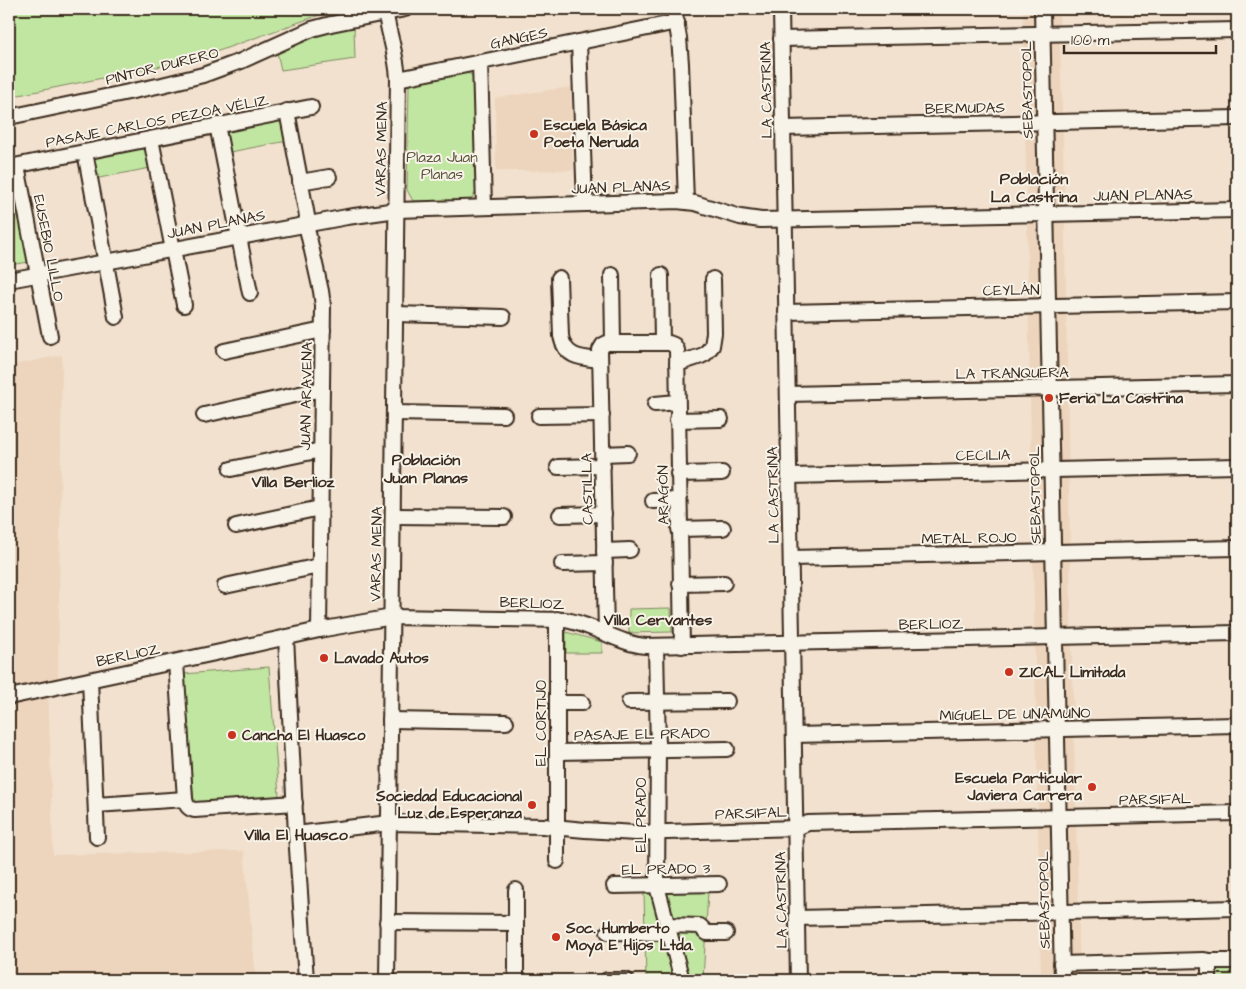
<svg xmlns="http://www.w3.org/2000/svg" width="1246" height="989" viewBox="0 0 1246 989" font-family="'Architects Daughter',sans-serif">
<rect width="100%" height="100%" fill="#f1e1ce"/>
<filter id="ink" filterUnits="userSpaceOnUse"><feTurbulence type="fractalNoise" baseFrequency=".02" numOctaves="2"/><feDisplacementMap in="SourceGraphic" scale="10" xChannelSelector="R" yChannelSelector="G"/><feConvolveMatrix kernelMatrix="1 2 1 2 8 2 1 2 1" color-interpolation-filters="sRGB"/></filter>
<g filter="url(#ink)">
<g fill="#edd4bc">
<path d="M1023,9h36l5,170 7,439 9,362h-39z"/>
<path d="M571,87l2,83 -77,1 -1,-73z"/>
<path d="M62,355l-4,324 -10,2 5,174 191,-4 12,129h-247v-614z"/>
</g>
<g fill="#c1e6a1" stroke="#7e8860">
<path d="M9,9h327l-140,50 -187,38z"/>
<path d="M354,27l1,32 -74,11 -4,-18 43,-19z"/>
<path d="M466,72l7,4 4,114 -6,10 -58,1 -6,-11 2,-107z"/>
<path d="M282,117l5,24 -57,11 -5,-25z"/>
<path d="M146,145l4,23 -56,11 -4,-23z"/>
<path d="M9,178h2l5,24 -7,2z"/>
<path d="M19,205l10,57 -20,3v-58z"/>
<path d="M671,608l1,24 -43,1v-24z"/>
<path d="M566,632l36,10v11h-36z"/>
<path d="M269,667l10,129 -85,7 -10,-129z"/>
<path d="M644,891h10l23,89h-31z"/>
<path d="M662,891h46l-5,89h-17z"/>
<path d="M1211,964l26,1v15h-26z"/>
</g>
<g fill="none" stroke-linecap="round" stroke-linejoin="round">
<defs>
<g id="minor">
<path d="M385,9c3,24 12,46 13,70l-11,901"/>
<path d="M674,9l5,29 2,26 5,137"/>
<path d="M781,9l17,971"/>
<path d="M1042,9l20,971"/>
<path d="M781,39l456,-9"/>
<path d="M579,42l6,162"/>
<path d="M480,62l4,145"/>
<path d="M398,79l279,-57"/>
<path d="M287,111l20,105 -1,8 15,67 2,15 -4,324"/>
<path d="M9,117l153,-32 41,-10 38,-14 71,-32 19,-5 74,-15"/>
<path d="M217,125l33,168"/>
<path d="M783,128l454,-10"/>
<path d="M151,139l33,166"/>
<path d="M85,152l31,165"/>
<path d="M17,166l33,170"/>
<path d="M9,167l302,-60"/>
<path d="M300,182l29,-5"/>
<path d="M612,275l1,68"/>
<path d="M661,275l1,68"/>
<path d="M559,278l2,58c4,22 20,22 39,24"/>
<path d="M9,280l338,-63 50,-7 280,-9 18,2 45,14 21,3 476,-10"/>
<path d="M786,312l451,-10"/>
<path d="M396,314l107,3"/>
<path d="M224,351l99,-21"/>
<path d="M677,364l24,-8 4,-2 7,-8 2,-13 -1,-54"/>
<path d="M788,394l449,-10"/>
<path d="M655,404l22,-2"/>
<path d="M394,413l110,2"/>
<path d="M204,415l118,-26"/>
<path d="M539,416l63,-1"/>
<path d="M677,420l44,-1"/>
<path d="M603,454l25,-1"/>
<path d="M558,467l45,-1"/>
<path d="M231,469l90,-19"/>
<path d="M678,474l44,-1"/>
<path d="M789,476l448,-10"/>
<path d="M653,501l26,-1"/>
<path d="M560,515l44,-1"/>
<path d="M393,516l111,1"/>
<path d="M236,526l84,-18"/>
<path d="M679,529l44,-1"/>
<path d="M604,551l26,-1"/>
<path d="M791,558l446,-10"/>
<path d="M562,564l43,-1"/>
<path d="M680,584l44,-1"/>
<path d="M225,586l94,-20"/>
<path d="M606,633l-6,-283 3,-5 4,-2h62l5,2 3,5 5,296"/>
<path d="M286,637l10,197 10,146"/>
<path d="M656,646l2,104 -1,136 25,94"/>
<path d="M176,662l9,137c1,6 3,10 10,11l100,-7"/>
<path d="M90,680l7,157"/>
<path d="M9,697l211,-45 99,-22 73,-13 173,3c28,4 54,24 81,26l591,-13"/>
<path d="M629,702l98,-1"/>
<path d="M557,703h25"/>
<path d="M390,720l116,2"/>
<path d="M794,735l443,-10"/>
<path d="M557,752l170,-3"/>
<path d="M96,805l89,-6"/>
<path d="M296,834l93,-11 154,3 42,4 51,3 160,-5 12,-5 429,-10"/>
<path d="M557,861v-242"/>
<path d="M614,886l105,-2"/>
<path d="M797,918l440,-10"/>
<path d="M387,922l129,1"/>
<path d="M666,925l34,1 7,7h19"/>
<path d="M608,932l60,1"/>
<path d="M1209,961v19"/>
<path d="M1061,964l142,-4 6,1h28"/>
<path d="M516,980v-90"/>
<path d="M607,980h19"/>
</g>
</defs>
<use href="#minor" stroke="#3b2a1e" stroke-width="18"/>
<use href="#minor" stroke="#f7f3e8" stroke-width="14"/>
</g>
</g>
<g fill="#c8321e" stroke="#f7f3e8" stroke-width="2">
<circle cx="534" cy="134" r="5"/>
<circle cx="1049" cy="398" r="5"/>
<circle cx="324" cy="658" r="5"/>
<circle cx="1009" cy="672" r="5"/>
<circle cx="232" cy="735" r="5"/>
<circle cx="1092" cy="787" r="5"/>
<circle cx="532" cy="805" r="5"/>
<circle cx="556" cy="937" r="5"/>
</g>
<g text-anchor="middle" stroke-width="4" stroke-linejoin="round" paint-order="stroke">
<g font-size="15" fill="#3b2a1e" stroke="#f7f3e8">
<text transform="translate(519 38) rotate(-12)" y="5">GANGES</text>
<text transform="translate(162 66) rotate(-14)" y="5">PINTOR DURERO</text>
<text transform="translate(766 90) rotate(-91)" y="5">LA CASTRINA</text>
<text transform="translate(1027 90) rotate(-91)" y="5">SEBASTOPOL</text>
<text transform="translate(965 108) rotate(-1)" y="5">BERMUDAS</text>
<text transform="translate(157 121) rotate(-11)" y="5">PASAJE CARLOS PEZOA VÉLIZ</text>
<text transform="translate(381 149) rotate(-89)" y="5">VARAS MENA</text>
<text transform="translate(621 187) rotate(-2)" y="5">JUAN PLANAS</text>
<text transform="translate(1143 195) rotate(-1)" y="5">JUAN PLANAS</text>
<text transform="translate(216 224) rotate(-11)" y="5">JUAN PLANAS</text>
<text transform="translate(49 248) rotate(79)" y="5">EUSEBIO LILLO</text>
<text transform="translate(1011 290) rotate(-1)" y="5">CEYLÁN</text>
<text transform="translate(1012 373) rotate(-1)" y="5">LA TRANQUERA</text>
<text transform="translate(306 396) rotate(-89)" y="5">JUAN ARAVENA</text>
<text transform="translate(983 455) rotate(-1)" y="5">CECILIA</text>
<text transform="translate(587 489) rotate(-91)" y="5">CASTILLA</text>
<text transform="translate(663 495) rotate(-91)" y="5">ARAGÓN</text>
<text transform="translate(773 495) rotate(-91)" y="5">LA CASTRINA</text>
<text transform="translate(1035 495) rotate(-91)" y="5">SEBASTOPOL</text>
<text transform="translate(969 538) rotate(-1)" y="5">METAL ROJO</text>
<text transform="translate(376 554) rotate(-89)" y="5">VARAS MENA</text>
<text transform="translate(532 603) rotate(2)" y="5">BERLIOZ</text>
<text transform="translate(931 624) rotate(-1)" y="5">BERLIOZ</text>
<text transform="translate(128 655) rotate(-12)" y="5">BERLIOZ</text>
<text transform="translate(1015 714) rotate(-1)" y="5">MIGUEL DE UNAMUNO</text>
<text transform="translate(541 723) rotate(-90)" y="5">EL CORTIJO</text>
<text transform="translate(642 734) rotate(-1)" y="5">PASAJE EL PRADO</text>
<text transform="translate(1155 799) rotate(-1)" y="5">PARSIFAL</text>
<text transform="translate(751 813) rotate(-2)" y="5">PARSIFAL</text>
<text transform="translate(641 815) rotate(-90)" y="5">EL PRADO</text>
<text transform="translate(666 869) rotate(-1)" y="5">EL PRADO 3</text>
<text transform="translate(781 900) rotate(-91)" y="5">LA CASTRINA</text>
<text transform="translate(1044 900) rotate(-91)" y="5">SEBASTOPOL</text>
</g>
<g font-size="15" font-weight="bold" fill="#3b2a1e" stroke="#f7f3e8" text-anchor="start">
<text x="544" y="130">Escuela Básica<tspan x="544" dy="17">Poeta Neruda</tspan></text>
<text x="1059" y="403">Feria La Castrina</text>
<text x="334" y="663">Lavado Autos</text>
<text x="1019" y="677">ZICAL Limitada</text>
<text x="242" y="740">Cancha El Huasco</text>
<text x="1082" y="783" text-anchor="end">Escuela Particular<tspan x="1082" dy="17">Javiera Carrera</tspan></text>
<text x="522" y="801" text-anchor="end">Sociedad Educacional<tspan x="522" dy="17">Luz de Esperanza</tspan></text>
<text x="566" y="933">Soc. Humberto<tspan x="566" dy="17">Moya E Hijos Ltda.</tspan></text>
</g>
<g font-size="15" fill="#565038" stroke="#f7f3e8">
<text x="442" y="162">Plaza Juan<tspan x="442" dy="17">Planas</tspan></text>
</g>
<g font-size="16" font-weight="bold" fill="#3b2a1e" stroke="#f7f3e8">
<text x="1034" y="184">Población<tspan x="1034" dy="18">La Castrina</tspan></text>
<text x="426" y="465">Población<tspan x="426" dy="18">Juan Planas</tspan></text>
<text x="293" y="487">Villa Berlioz</text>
<text x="658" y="625">Villa Cervantes</text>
<text x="296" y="840">Villa El Huasco</text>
</g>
</g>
<rect width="1246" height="989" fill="none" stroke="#f7f3e8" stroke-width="30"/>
<rect x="15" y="15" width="1216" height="959" fill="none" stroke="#3b2a1e" stroke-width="2" filter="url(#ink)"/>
<path d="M1064 45v8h152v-8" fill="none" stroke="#3b2a1e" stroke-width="2.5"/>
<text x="1071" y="45" font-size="15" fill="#3b2a1e" stroke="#f7f3e8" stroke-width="4" paint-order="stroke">100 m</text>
</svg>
